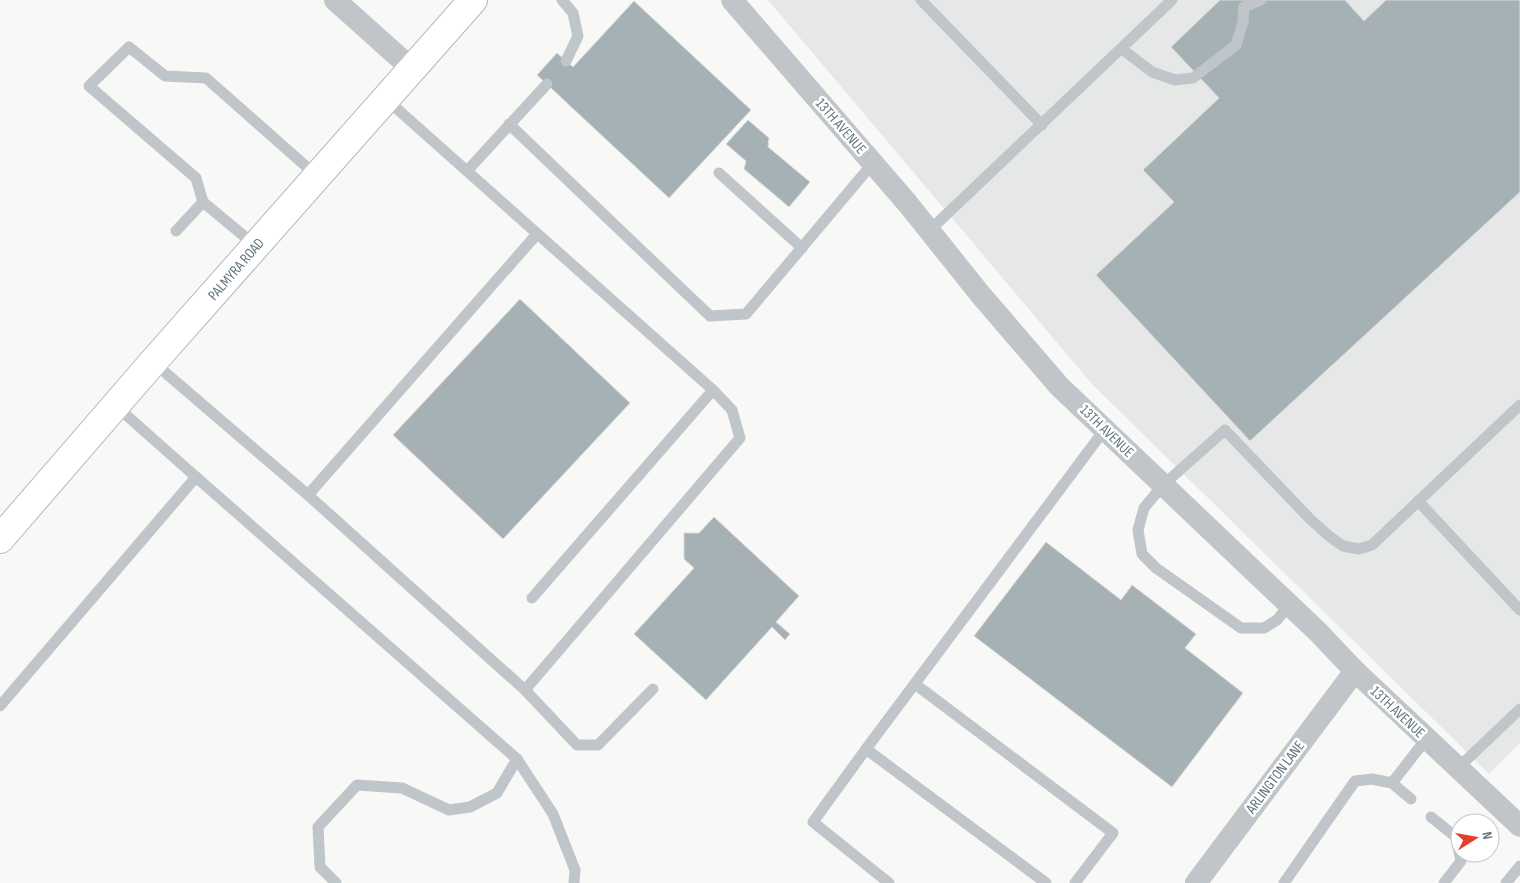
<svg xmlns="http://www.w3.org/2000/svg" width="1520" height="883" viewBox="0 0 1520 883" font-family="'Sofia Sans Condensed',sans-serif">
<rect width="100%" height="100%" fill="#f8f8f6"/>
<path fill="#e6e8e7" d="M768,0h752v743l-31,31 -397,-390z"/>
<g fill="#a6b1b5" stroke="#dadad8">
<path d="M1220,0h125l19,21 22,-21h134v192l-270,249 -154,-166 78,-73 -31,-32 76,-72 -48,-51z"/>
<path d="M634,1l117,109 -82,88 -132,-123 20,-22 16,14z"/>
<path d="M748,120l21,18 -1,9 42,35 -21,25 -45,-38 2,-8 -20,-17z"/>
<path d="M520,299l110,104 -127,136 -110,-104z"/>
<path d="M714,517l85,79 -23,26 14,12 -5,6 -13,-13 -66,73 -72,-66 60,-66 -10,-9v-26h15z"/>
<path d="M1046,542l75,58 11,-15 64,49 -11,14 58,45 -71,94 -198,-151z"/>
</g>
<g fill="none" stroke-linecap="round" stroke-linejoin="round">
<defs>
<path id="secondary" d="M0,539l153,-177 320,-362"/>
</defs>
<use href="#secondary" stroke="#b1b9bd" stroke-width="30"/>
<g stroke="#bfc5c8" stroke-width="11">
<path d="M562,0l11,13 5,23 -12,25"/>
<path d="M921,0l121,125"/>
<path d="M1244,7l17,-7"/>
<path d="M1122,49l30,23 23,8 18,-2 43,-33 7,-23 1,-15"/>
<path d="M509,124l201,192 36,-2 127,-151"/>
<path d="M467,171l80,-87"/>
<path d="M719,173l83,75"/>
<path d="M203,202l-7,-24 -107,-92 40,-39 36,29 41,2 111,98"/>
<path d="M930,230l242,-230"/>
<path d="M176,231l27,-29 53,44"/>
<path d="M153,362l155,133 229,-261"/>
<path d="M196,477l321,282 36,55 22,56 -1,13"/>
<path d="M308,495l217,195 215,-252 -8,-28 -19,-20 -327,-291"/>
<path d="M1418,501l102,109"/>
<path d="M532,598l181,-208"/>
<path d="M1289,605l-12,15 -13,8h-23l-85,-60 -14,-14 -4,-24 6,-22 19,-23 62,-55 85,89 19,17 14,10 16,3 13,-4 148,-140"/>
<path d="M915,684l198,149 -38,50"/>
<path d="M525,690l52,55h21l55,-56"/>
<path d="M0,706l196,-229 -80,-71"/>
<path d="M866,749l180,134"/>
<path d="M1458,768l62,-59"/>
<path d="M1392,783l35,-45"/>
<path d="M1431,817l25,20 5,24 -17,22"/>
<path d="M336,883l-16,-16 -2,-40 39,-42 45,3 47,22 21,-3 27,-14 20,-34"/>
<path d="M889,883l-76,-61 53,-73 239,-320"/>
<path d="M1284,883l71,-102 17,-2 20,4 19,16"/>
<path d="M1506,883l14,-17"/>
</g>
<g stroke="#bfc5c8" stroke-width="22">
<path d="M335,0l77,69"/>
<path d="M732,0l176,204 72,90 79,92 259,246 37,39 165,155"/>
<path d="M1196,883l159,-212"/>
</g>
<use href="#secondary" stroke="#fff" stroke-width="28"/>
</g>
<g text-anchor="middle" stroke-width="5" stroke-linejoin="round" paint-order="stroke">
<g font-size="15" fill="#637781" stroke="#fff">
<text transform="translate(841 126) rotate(49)" y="5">13TH AVENUE</text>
<text transform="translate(236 269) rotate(-49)" y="5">PALMYRA ROAD</text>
<text transform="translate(1107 431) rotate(44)" y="5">13TH AVENUE</text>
<text transform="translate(1398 712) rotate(43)" y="5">13TH AVENUE</text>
<text transform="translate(1275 777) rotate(-53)" y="5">ARLINGTON LANE</text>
</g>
</g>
<g transform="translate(1475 838) rotate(79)"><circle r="24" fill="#ffffff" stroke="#c1c9cd"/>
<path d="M0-4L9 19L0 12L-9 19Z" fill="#e53f29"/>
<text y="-8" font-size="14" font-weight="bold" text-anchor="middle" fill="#637781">N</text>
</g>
</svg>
